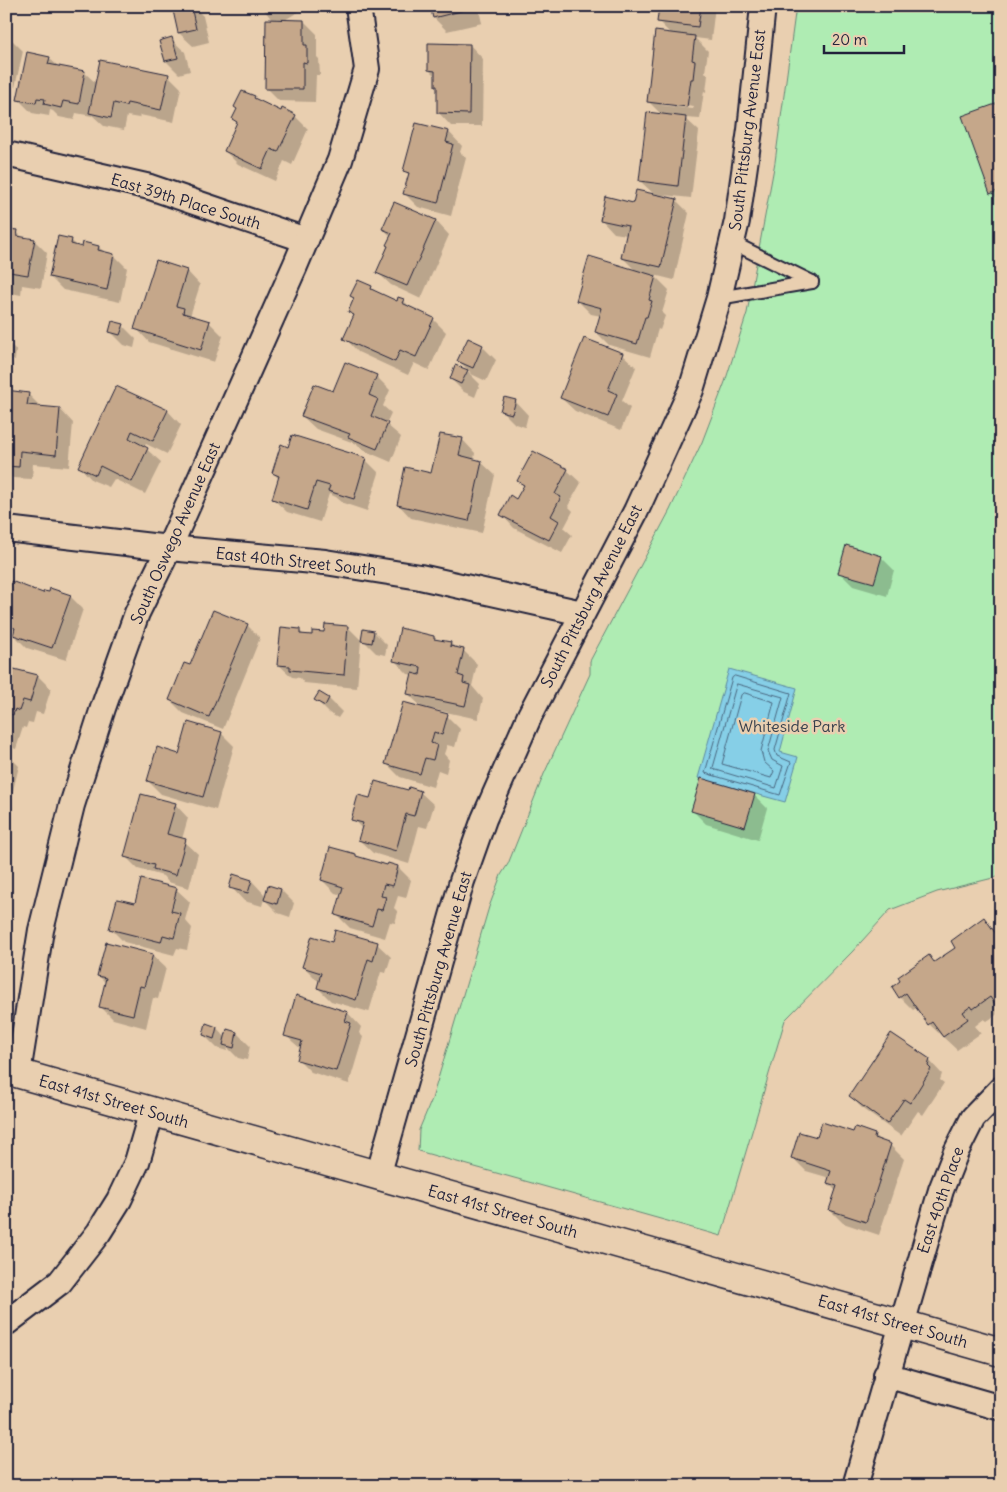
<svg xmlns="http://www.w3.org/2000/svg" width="1007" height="1492" viewBox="0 0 1007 1492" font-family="Delius,sans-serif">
<rect width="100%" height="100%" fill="#e9cfb0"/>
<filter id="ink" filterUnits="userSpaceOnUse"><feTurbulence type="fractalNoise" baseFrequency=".02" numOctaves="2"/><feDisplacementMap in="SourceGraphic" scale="10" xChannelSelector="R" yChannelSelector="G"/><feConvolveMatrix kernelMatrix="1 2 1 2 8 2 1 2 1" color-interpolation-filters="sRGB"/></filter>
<g filter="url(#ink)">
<path fill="#afecb3" stroke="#688777" d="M796,6h205v870l-64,16 -47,18 -38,42 -67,68 -64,216 -303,-85 1,-21 13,-31 57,-192 12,-32 7,-11 36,-90 46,-100v-13l80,-151 32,-68 23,-60 22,-69 28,-151z"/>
<path fill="#86cfe7" stroke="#5e8aa2" d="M729,669l68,19 -17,64 18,5 -13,45 -87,-24z"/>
<g fill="#0003" fill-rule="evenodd">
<path d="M173,6h20l10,10 6,26 -16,4 -14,-13z"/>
<path d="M261,6h47l-25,15h21l13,13v23l2,2 1,16h-4l-1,27 -36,-1 -13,-13 7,-67z"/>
<path d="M428,6h50l4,17 -35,8 -13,-13 -2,-7z"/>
<path d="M660,6h55l-4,34 -16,-2 13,13 -3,21 3,3 -2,17 -2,-1 -4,28 -15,-1 14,13 -8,67 -28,-3 -1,2 14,3 13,13 -15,67 -20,-5 15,15 -7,23 3,3 -5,14 -2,-1 -8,28 -41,-12 -13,-13 5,-16 -10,-2 -14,-14 59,-29 -14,-14 5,-22 -13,-2 -13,-14 54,-24 -15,-14 22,-66 -14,-14 24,-66 -13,-13zM661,102l33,4 -1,3 -32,-4z"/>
<path d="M6,37l4,1 13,13 -8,36 -9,-2z"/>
<path d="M171,39l14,13 5,19 -11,3 -13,-13z"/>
<path d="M470,45l13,14 -1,67h-31l-13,-14 1,-24 -3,-3v-8l-7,-7z"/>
<path d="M49,58l10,9 26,6 12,11 71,-9 13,13 -7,34 -34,-7 -1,3 -12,-2 -3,14 -20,-4 -12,-11v1l-16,-3 -2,7 -15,-3 -6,-6 -3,-1 -1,6 -17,-3 -13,-13z"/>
<path d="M254,97l4,5 24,11 13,3 13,13 -16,36 -8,-4 -9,20 -37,-17 -13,-13 13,-27 -5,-5z"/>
<path d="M1001,103v99l-10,-9z"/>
<path d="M449,132l13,14 -2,6 6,6 -15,58 -33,-9 -13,-13 4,-19 -4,-4z"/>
<path d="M394,203l42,18 13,14 -28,64 -30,-14 -14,-13 14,-35 -8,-9z"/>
<path d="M6,230l11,2 7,7 10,1 13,13 -6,35 -19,-3 -1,10 -15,-3z"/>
<path d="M71,240l7,7h21l6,6 9,2 13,13 -7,34 -57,-12 -13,-13z"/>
<path d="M157,262l30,9 13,14 -10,31 19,6 14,14 -9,26 -65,-20 -13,-14z"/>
<path d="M371,287l6,6 20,9 6,-2 8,8 22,11 13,13 -17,38 -15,-7 -6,12 -50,-23 -13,-14 10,-21 -6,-5 6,-13 -3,-3z"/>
<path d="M123,326l13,13 -2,9 -10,-3 -14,-14z"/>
<path d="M6,340l10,10 -1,10 -9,-1z"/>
<path d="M469,340l14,7 13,13 -10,21 -17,-8 11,11 -5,13 -11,-5 -13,-13 5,-12 15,6 -12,-12z"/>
<path d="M622,354l14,13 -14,34 8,7 -9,22 -46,-19 -14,-13z"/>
<path d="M6,366l5,5 -1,13h-4z"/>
<path d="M376,376l14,14 -7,16 8,7 -5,11 15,13 -10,25 -28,-12 -6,-6 -41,-15 -14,-13z"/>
<path d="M117,387l51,24 13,14 -14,29 -21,-10 -2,3 17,15 -16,32 -31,-15 -5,8 -17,-7 -13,-14z"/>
<path d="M6,391l22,3 14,14 18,1 13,14 -4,44 -36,-3 -1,15 -19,-1 -7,-7z"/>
<path d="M515,401l13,14 -3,12 -10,-3 -13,-13z"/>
<path d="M292,436l74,24 13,13 -12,38 -24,-8 -7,-6 -7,-3 -9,28 -33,-10 -14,-13 6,-20 -6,-6 16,-25z"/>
<path d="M462,439l13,14 -1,7 7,2 14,13 -13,58 -71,-15 -13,-14 34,-30z"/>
<path d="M567,470l14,13 -13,23 5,5 -9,17 8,7 -10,18 -48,-25 -13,-14 16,-14 7,-14 -5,-5z"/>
<path d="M881,557l13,13 -7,26 -34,-10 -13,-13z"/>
<path d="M6,591l64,5 13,13 -17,51 -39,-12 -11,-11 -10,-4z"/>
<path d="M247,625l13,13 -37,91 -40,-16 -13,-13 21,-33z"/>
<path d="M348,627l13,13 -4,48 -53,-5 -4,-5 -8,-1 -14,-13 21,-34 5,5 9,1z"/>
<path d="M374,632l13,13 -2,10 -9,-2 -13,-13z"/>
<path d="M434,637l4,4 13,2 5,6 7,1 14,14 -5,22 11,13 -5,20 -46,-10 -1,2 16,5 13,13 -5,18 -8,-2 -3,9 5,6 -3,13 -8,-3 -5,17 -33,-10 -13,-13 37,-55 -16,-15 5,-19 -5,-1 -14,-14z"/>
<path d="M6,669l32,7 13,13 -8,25 -7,-2 -3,11 -5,-1 -2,6 -3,-1 -7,22 -10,-3z"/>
<path d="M329,699l13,13 -4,6 -9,-5 -13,-13z"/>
<path d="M221,733l13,13 -18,64 -55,-16 -13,-13 32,-26z"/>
<path d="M6,753l13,13 -9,37 3,4 -6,25z"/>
<path d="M409,792h11l14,13 -7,23 -8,-2 -10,38 -36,-11 -14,-13 3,-11 -9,-10 18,-19z"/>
<path d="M754,795l13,13 -9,32 -52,-16 -13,-13z"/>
<path d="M175,804l13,14 -6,21 16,15 -9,34 -21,-6 -5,-6 -25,-7 -13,-13z"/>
<path d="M398,867l13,13 -5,18 -8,-2 -4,12 4,4 -3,11 -5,-1 -5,16 -35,-10 -13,-13 5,-20 -7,-2 -13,-13z"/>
<path d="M252,881l14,15 15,-6 13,13 -4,14 -12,-4 -14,-14 -2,7 -18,-5 -13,-14z"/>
<path d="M176,889l14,13 -5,18 7,8 -5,22 -10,-2 -3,7 -50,-13 -13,-13 25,-24z"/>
<path d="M984,919l17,18v75l-14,9 -3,-2 -9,7 6,7 -24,17 -28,-26 -11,-17 -5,3 -13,-13 29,-40 6,6 22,-15z"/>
<path d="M332,943l45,1 14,13 -5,16 -5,-1 -12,40 -38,-11 -13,-13 2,-7 -3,-1 -13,-13z"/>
<path d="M152,955l14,13 -8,31 -5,-1 -7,30 -33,-9 -13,-13 6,-23 -7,-7z"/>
<path d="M348,1013l13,14 -2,6 4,4 -14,47 -38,-12 -13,-13 3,-10 -16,-14z"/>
<path d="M217,1028l9,10 11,-5 13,13 -3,14 -9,-2 -10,-10 -1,3 -10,-3 -13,-13z"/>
<path d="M929,1060l13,14 -2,6 4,3 -21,32 -5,-4 -17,25 -37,-26 -14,-14z"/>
<path d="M854,1134l20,1 8,7 8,3 14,14 -25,76 -36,-12 -13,-13 6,-19 -8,-8 2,-5 -24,-7 -14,-14z"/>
</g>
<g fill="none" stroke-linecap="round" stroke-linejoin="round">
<g stroke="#4a6780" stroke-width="1">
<path d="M735,676l56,17 -16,57 2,6 14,6 -11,33 -75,-22 27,-95z"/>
<path d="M737,684l46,13 -15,54 4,9 11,6 -7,22 -63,-19z"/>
<path d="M745,693l29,9 -13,49 3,11 10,9 -3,7 -49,-14 19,-69z"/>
</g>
</g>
<g fill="#c5a78a" stroke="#22223b">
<path d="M172,6h19l5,23 -18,4z"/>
<path d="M430,6h38l1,3 -36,9z"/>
<path d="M659,6h42l-3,21 -41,-5z"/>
<path d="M266,19l38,1v25h3v18l-4,-1v27h-38z"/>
<path d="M655,31l40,5 -3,24 3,1 -2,18h-2l-4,28 -40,-5z"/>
<path d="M172,37l6,21 -13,3 -6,-20z"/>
<path d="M428,43l42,1 -1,70 -32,-1v-27h-2v-15l-7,-1z"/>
<path d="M27,52l23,5 -2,7 37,7 -6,33 -16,-3 -2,7 -17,-4 1,-5 -8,-1 -1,5 -19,-3z"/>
<path d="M100,60l69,14 -8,36 -34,-7 -1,3 -12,-3 -3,15 -22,-5z"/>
<path d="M242,91l13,5 -1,2 27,13 1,-3 14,7 -18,37 -7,-3 -9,20 -38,-18 13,-29 -5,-3 5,-10 -3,-2z"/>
<path d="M1001,102v100l-4,-11 -7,3 -28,-78z"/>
<path d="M647,112l39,5 -8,69 -39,-5z"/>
<path d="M416,123l33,8 -3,11 7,2 -15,59 -35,-9 6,-21 -6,-2z"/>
<path d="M636,190l41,9 -16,68 -40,-9 7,-32 -28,-6 5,-24 28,7z"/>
<path d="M394,202l42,18 -29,66 -31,-13 12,-27 -2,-1 6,-12 -10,-4z"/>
<path d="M6,229l12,1 -1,6 18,3 -7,36 -19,-3 -1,10h-2z"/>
<path d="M58,236l14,3 -1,5 11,3 1,-5 16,4 -1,4 16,4 -7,36 -58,-13z"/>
<path d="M589,256l67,20 -7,24 3,1 -5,16h-2l-8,27 -42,-12 7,-24 -26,-7z"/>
<path d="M156,260l31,10 -11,36 8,2 -1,5 27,8 -9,29 -67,-21z"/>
<path d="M358,280l14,6 -1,3 26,12 1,-4 6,2 -2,4 32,15 -18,39 -16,-7 -5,12 -52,-23 11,-24 -6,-3 6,-14 -4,-2z"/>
<path d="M112,321l12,3 -4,11 -11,-3z"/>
<path d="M468,338l15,7 -10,23 -16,-7z"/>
<path d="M584,338l39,15 -15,37 9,4 -9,23 -48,-19z"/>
<path d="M345,362l32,13 -8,20 9,4 -7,17 17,7 -11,26 -29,-12 2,-3 -49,-18 13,-32 19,7z"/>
<path d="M455,365l13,5 -7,14 -11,-5z"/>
<path d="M116,386l52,24 -15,31 -21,-10 -3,7 19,10 -16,34 -32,-16 -4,9 -18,-8z"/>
<path d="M6,390l23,3 -2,12 33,3 -4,47 -36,-4 -1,16 -13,-1z"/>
<path d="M504,397l12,3 -4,14 -12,-3z"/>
<path d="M440,434l23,4 -4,17 23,6 -13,60 -72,-16 8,-38 26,6z"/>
<path d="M292,435l74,23 -12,41 -26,-8 2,-5 -14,-4 -9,28 -35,-11 7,-23 -7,-3 9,-29 7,3z"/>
<path d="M533,451l35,18 -13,25 6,3 -10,19 8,5 -10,19 -49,-25 10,-20 6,4 8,-14 -7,-4z"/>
<path d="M846,545l36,11 -8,27 -36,-10z"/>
<path d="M11,581l32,12 1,-2 5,1 1,-4 21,7 -19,53 -39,-13 2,-7 -9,-3v-35h2z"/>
<path d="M213,610l35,14 -39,93 -40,-17 15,-37 6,2z"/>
<path d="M325,624l23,2 -4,49 -54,-5v-4l-13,-1 4,-38 19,2v5l12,1v-4l12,1z"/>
<path d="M400,628l34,8v3l17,3 -1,4 14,3 -6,26 6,2 -1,6 7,2 -5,21 -58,-12 5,-21 8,2 1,-8 -28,-6z"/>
<path d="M363,629l11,2 -2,12 -11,-2z"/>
<path d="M6,667l32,8 -8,27 -7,-2 -4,11 -4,-2 -2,6 -3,-1 -4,12z"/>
<path d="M319,692l10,6 -4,8 -11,-6z"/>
<path d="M403,702l45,12 -6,21 -8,-3 -3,11 6,2 -4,15 -8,-2 -5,16 -35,-10z"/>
<path d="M188,722l34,10 -19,65 -56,-16 10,-34 22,7z"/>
<path d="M701,778l54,16 -10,33 -54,-16z"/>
<path d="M375,781l33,9 1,-3 12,4 -7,25 -8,-2 -10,37 -38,-11 5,-17 -12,-3 7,-25 12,3z"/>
<path d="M141,794l35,9 -9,31 19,5 -10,36 -23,-6 1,-4 -30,-8z"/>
<path d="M330,847l26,7v2l31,9 1,-2 10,3 -5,20 -9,-2 -3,12 5,1 -4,13 -5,-1 -5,17 -37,-11 8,-28 -22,-7z"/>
<path d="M233,874l19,6 -4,13 -19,-5z"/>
<path d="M141,879l36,9 -6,23 9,2 -6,25 -11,-3 -2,7 -52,-13 8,-30 18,4z"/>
<path d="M268,885l13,4 -4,15 -13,-4z"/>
<path d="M984,917l17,24v63l-4,3 -7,-10 -17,12 -2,-3 -8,6 5,7 -25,18 -11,-15 -4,3 -22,-32 -7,5 -7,-11 8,-6 -2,-4 31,-22 5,7 21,-14 -4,-7z"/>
<path d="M335,930l43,12 -5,19 -5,-2 -12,41 -39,-12 4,-15 -19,-6 10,-31 20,6z"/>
<path d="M106,942l47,12 -9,33 -4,-1 -7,29 -34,-8 7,-29 -9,-2z"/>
<path d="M296,995l52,17 -3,9 6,2 -15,48 -39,-11 5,-19 -18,-5z"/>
<path d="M206,1023l11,4 -3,12 -11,-4z"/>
<path d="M227,1029l10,3 -3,16 -11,-3z"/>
<path d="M891,1033l39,26 -2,7 3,3 -21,34 -6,-4 -17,25 -38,-28z"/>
<path d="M822,1122l31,10 2,-5 20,7 -1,4 17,6 -25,78 -37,-12 8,-24 -10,-3 4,-12 -40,-13 8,-26 18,5z"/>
</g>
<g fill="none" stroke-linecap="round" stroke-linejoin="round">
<defs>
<g id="lane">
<path d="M733,243l79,39"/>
<path d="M719,298l93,-16"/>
</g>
<g id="street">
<path d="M6,154l144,33 156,53"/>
<path d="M6,529l163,19 156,14 95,15 162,36"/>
<path d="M18,1073l23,-143 31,-125 31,-97 34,-95 32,-65 126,-282 45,-106 27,-91 -9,-63"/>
<path d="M378,1176l84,-295 22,-62 46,-104 106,-204 55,-121 28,-92 18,-77 13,-91 13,-124"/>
<path d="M6,1323l54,-41 39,-50 20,-32 18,-38 15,-51"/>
<path d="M886,1375l115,33"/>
<path d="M855,1486l86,-296 15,-38 17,-34 28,-29"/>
</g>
<path id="secondary" d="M6,1070l995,282"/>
</defs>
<use href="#lane" stroke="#22223b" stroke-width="16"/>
<use href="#street" stroke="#22223b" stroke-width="28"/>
<use href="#secondary" stroke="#22223b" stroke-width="31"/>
<use href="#lane" stroke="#e9cfb0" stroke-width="12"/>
<use href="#street" stroke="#e9cfb0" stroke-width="24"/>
<use href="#secondary" stroke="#e9cfb0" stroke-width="28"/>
</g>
</g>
<g text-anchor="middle" stroke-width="5" stroke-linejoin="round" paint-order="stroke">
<g font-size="16" fill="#22223b" stroke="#e9cfb0">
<text transform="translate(747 130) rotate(-83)" y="6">South Pittsburg Avenue East</text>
<text transform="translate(186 201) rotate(17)" y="6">East 39th Place South</text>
<text transform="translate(175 533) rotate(-66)" y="6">South Oswego Avenue East</text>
<text transform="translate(296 561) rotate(6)" y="6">East 40th Street South</text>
<text transform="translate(591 596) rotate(-63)" y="6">South Pittsburg Avenue East</text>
<text transform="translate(438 969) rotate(-74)" y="6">South Pittsburg Avenue East</text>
<text transform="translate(114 1101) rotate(16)" y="6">East 41st Street South</text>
<text transform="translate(940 1200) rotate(-71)" y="6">East 40th Place</text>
<text transform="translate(503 1211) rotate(16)" y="6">East 41st Street South</text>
<text transform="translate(893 1321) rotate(16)" y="6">East 41st Street South</text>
</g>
<g font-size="16" fill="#37404d" stroke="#e9cfb0">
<text x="792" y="732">Whiteside Park</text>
</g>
</g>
<rect width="1007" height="1492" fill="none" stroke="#e9cfb0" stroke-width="25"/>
<rect x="12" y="12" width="982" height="1467" fill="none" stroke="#22223b" stroke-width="2" filter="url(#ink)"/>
<path d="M824 45v8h80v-8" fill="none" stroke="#22223b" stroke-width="2.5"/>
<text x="832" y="45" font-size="15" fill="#22223b" stroke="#e9cfb0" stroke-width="4" paint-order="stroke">20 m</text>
</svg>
